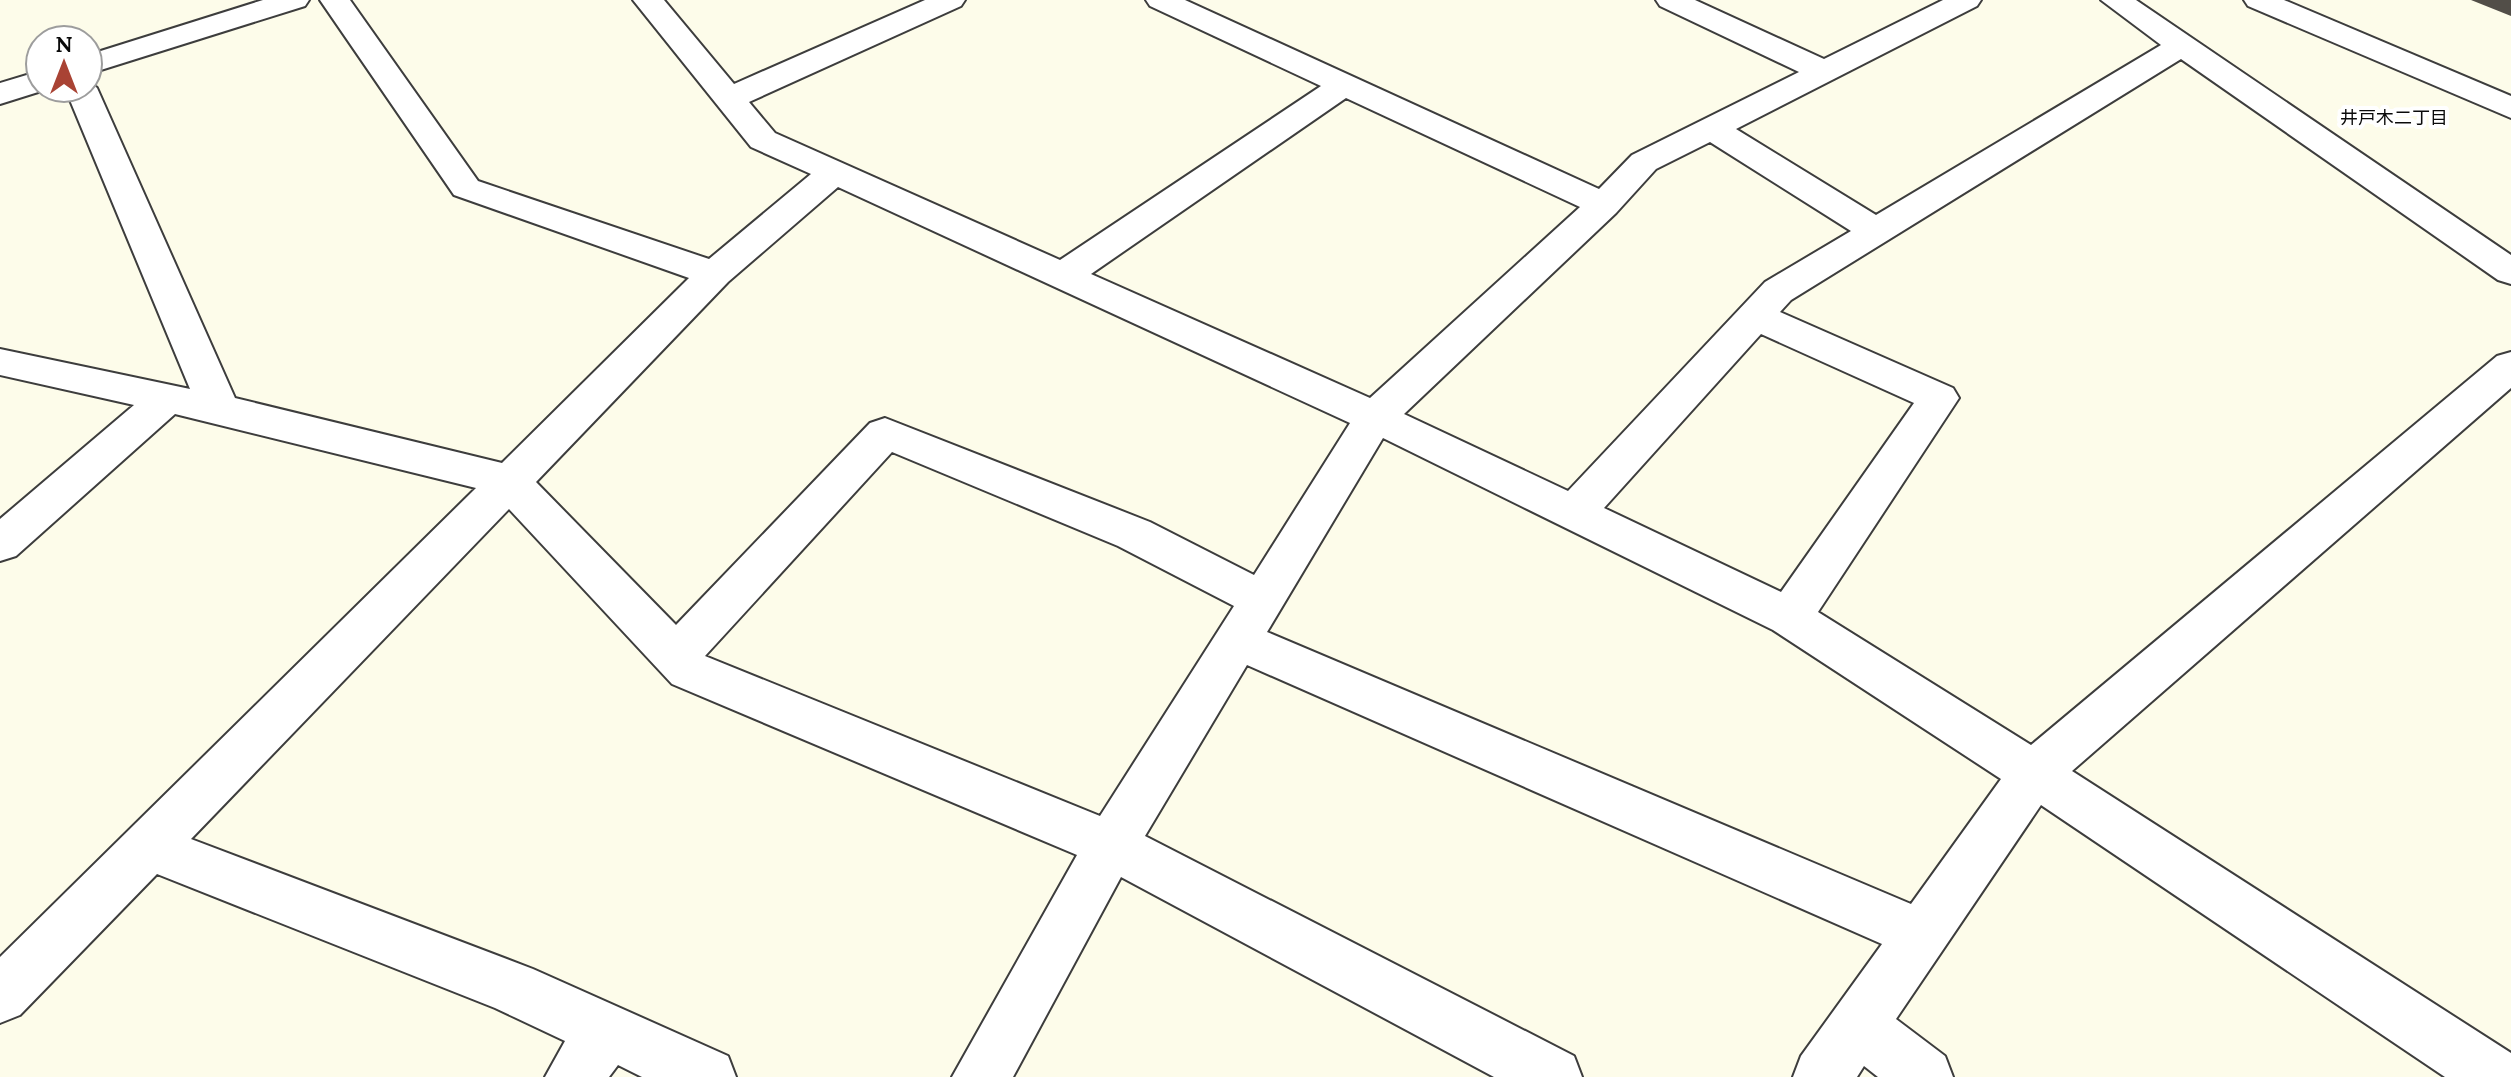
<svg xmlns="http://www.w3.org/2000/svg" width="2511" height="1077" viewBox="0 0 2511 1077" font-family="Lora,'Noto Sans JP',serif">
<rect width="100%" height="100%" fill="#fdfcea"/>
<path fill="#524e48" d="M2471,0h40v16z"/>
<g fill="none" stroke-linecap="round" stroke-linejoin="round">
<defs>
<g id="street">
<path d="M263,0h46l-4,6 -217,68v-19z"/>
<path d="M320,0h30l128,181 231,78 102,-85 -60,-27 -118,-147h31l70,84 191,-84h40l-4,6 -212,96 26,31 285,127 261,-174 -171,-80 -4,-6h39l414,189 33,-34 167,-83 -139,-66 -4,-6h39l129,59 119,-59h38l-4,6 -241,123 140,86 285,-170 -60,-45h35l375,255v29l-13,-4 -317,-221 -390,241 -11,12 173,76 6,10 -141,214 213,133 466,-389 14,-4v36l-439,383 439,282v24h-66l-404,-272 -145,214 49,37 8,21h-75l-14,-11 -7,11h-64l8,-21 81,-112 -635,-279 -102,171 429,220 8,21h-88l-373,-200 -108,200h-61l125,-222 -405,-171 -163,-175 -318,330 342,130 195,87 8,21h-94l-24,-12 -9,12h-64l20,-36 -70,-33 -338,-134 -137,141 -20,8v-66l476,-469 -301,-74 -159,142 -16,5v-42l134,-114 -134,-30v-26l190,40 -125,-301h23v-8l9,8 138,310 267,65 187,-185 -235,-83zM1346,98l234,109 -210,191 -279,-124zM1710,142l141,89 -86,51 -197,209 -164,-77 212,-201 40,-44zM838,187l512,236 -96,152 -104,-53 -265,-104 -15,5 -194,202 -140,-143 192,-200zM1761,334l153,69 -133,189 -177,-84zM1383,438l390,192 228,149 -90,125 -644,-272zM892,452l226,94 116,60 -134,210 -395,-160z"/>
<path d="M2244,0h40l227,96v22l-263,-112z"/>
<path d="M40,71v17h11l-51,16v-21z"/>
</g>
</defs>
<use href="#street" stroke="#3d3d3d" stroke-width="4"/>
<use href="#street" fill="#fff" fill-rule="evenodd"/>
</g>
<g text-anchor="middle" stroke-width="8" stroke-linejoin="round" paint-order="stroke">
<g font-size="18" fill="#0a0a0a" stroke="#fff">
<text x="2394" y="124">井戸木二丁目</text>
</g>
</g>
<g transform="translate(64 64)"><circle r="38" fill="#ffffff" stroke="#9d9d9d" stroke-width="2"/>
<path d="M0-6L14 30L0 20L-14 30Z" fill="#a94334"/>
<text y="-12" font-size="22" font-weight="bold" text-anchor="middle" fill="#0a0a0a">N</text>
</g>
</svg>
